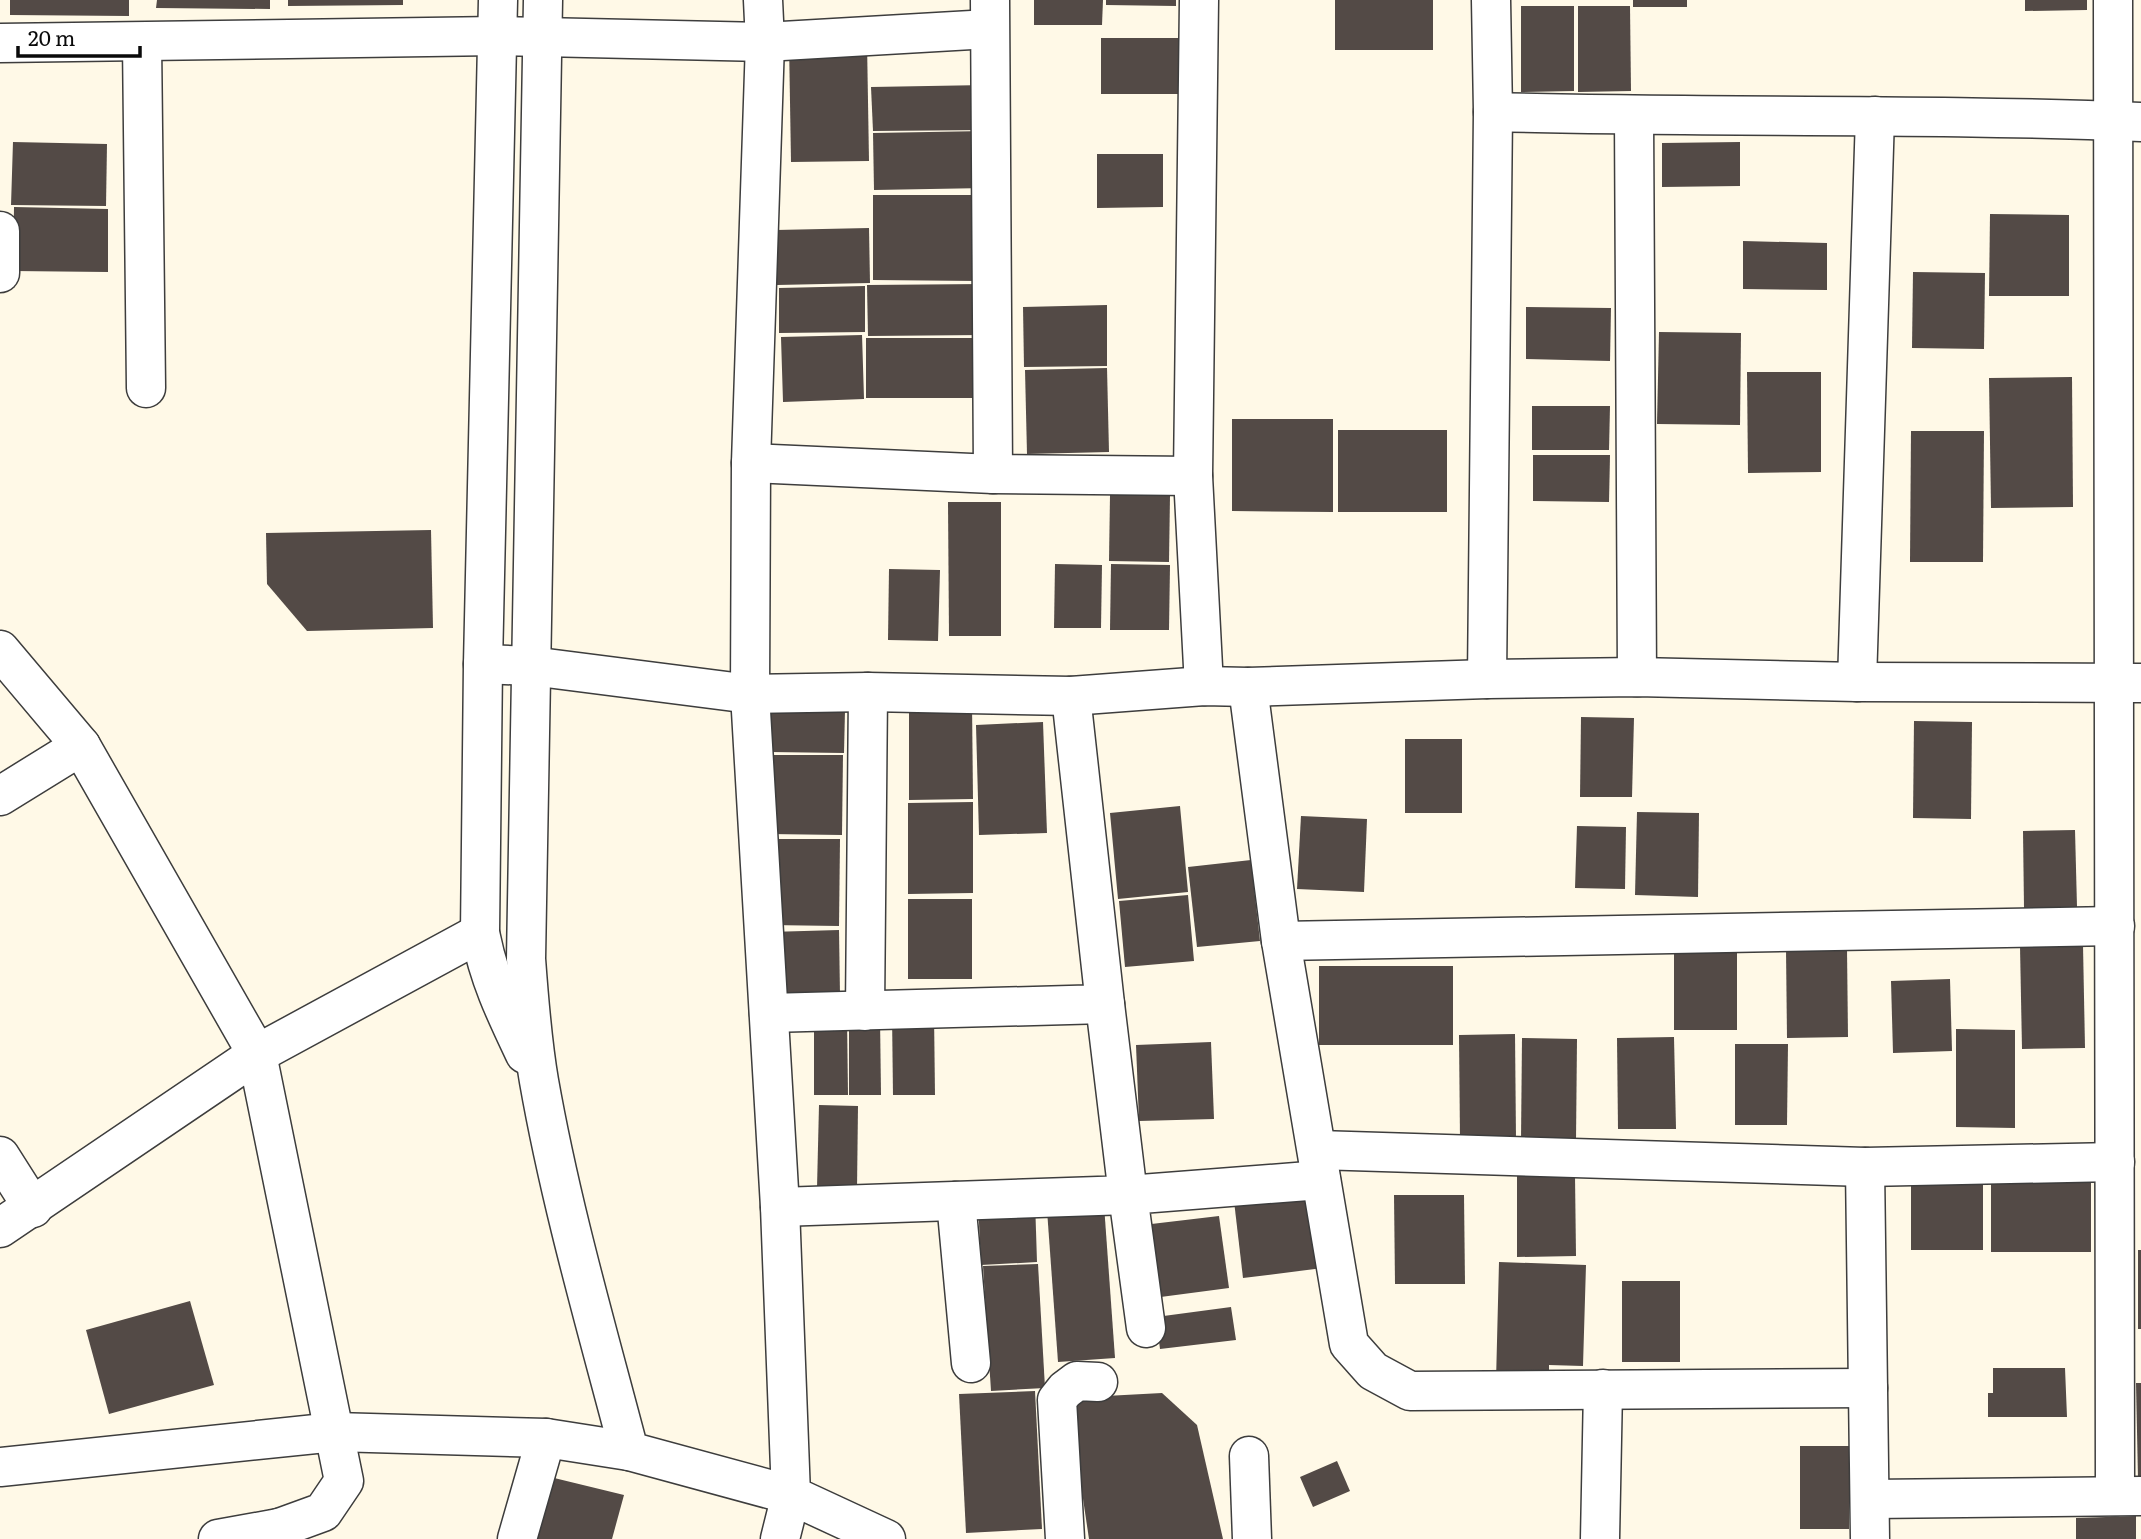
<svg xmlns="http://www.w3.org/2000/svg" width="2141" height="1539" viewBox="0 0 2141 1539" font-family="Literata,serif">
<rect width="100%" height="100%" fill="#fff9e7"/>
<g fill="#534a46">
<path d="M10,0h119v16l-119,-1z"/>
<path d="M157,0h113v9l-114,-1z"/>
<path d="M288,0h115v5l-115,1z"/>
<path d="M1034,0h69l-1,25h-68z"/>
<path d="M1106,0h70v6l-70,-1z"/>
<rect x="1335" y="0" width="98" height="50"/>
<rect x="1633" y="0" width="54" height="7"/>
<path d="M2025,0h62v10l-62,1z"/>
<path d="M1521,6h53v85l-53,1z"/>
<path d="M1578,6h52l1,85 -53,1z"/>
<rect x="1101" y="38" width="81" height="56"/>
<path d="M789,42h78l2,119 -78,1z"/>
<path d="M986,85l1,45 -114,1 -2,-44z"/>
<path d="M985,131l1,57 -112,2 -1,-57z"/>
<path d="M13,142l94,2 -1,62 -95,-1z"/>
<path d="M1740,142v44l-78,1v-44z"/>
<path d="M1097,154h66v53l-66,1z"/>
<path d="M873,195h105v86l-105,-1z"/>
<path d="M14,207l94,2v63l-95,-1z"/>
<path d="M1990,214l79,1v81h-80z"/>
<path d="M869,228l1,55 -93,2 -1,-55z"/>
<path d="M1743,241l84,2v47l-84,-1z"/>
<path d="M1913,272l72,1 -1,76 -72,-1z"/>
<path d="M983,284v51l-115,1 -1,-51z"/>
<path d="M865,286v46l-86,1v-45z"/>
<path d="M1107,305v61l-83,1 -1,-60z"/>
<path d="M1526,307l85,1 -1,53 -84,-2z"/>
<path d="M1659,332l82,1 -1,92 -83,-1z"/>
<path d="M862,335l2,64 -81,3 -2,-65z"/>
<rect x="866" y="338" width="111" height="60"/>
<path d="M1107,368l2,84 -82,2 -2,-84z"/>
<path d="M1747,372h74v100l-73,1z"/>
<path d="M2072,377l1,130 -82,1 -2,-130z"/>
<path d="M1532,406h78l-1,44h-77z"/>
<path d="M1232,419h101v93l-101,-1z"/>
<rect x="1338" y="430" width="109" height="82"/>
<path d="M1911,431h73l-1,131h-73z"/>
<path d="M1533,455h77l-1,47 -76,-1z"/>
<path d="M1110,495h60l-1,67 -60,-1z"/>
<path d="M948,502h53v134h-52z"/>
<path d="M431,530l2,98 -126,3 -40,-47 -1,-51z"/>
<path d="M1055,564l47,1 -1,63h-47z"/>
<path d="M1111,564l59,1 -1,65h-59z"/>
<path d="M889,569l51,1 -2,71 -50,-1z"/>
<path d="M972,702l1,97 -64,1v-97z"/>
<path d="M770,708l75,2 -1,43 -74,-1z"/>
<path d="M1581,717l53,1 -2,79h-52z"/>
<path d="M1914,721l58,1 -1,97 -58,-1z"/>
<path d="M1043,722l4,111 -68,2 -3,-110z"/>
<rect x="1405" y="739" width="57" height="74"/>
<path d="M770,755h73l-1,80 -73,-1z"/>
<path d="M973,802v91l-65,1v-91z"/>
<path d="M1180,806l8,86 -70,7 -8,-86z"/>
<path d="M1637,812l62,1 -1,84 -63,-2z"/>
<path d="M1301,816l66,3 -3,73 -67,-3z"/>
<path d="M1577,826l49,1 -1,62 -50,-1z"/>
<path d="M2075,830l2,77 -53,1 -1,-77z"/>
<path d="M770,839h70l-1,87 -70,-1z"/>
<path d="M1251,860l9,81 -63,6 -9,-80z"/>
<path d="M1188,895l6,66 -69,6 -6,-66z"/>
<rect x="908" y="899" width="64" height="80"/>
<path d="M839,930l1,66 -70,2 -1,-66z"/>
<rect x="1674" y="941" width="63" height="89"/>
<path d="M2083,945l2,103 -63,1 -2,-103z"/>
<path d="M1786,949h61l1,88 -61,1z"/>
<rect x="1319" y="966" width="134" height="79"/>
<path d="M1950,979l2,72 -59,2 -2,-72z"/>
<path d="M892,1013h42l1,82h-42z"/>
<path d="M814,1017h33l1,78h-34z"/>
<path d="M849,1017h31l1,78h-32z"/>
<path d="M1956,1029l59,1v98l-59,-1z"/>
<path d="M1515,1034l1,106h-56l-1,-105z"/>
<path d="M1674,1037l2,92h-58l-1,-91z"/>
<path d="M1522,1038l55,1 -1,101h-55z"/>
<path d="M1211,1042l3,77 -75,2 -3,-76z"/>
<path d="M1735,1044h53l-1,81h-52z"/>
<path d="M819,1105l39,1 -1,83 -40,-1z"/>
<path d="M1517,1176h58l1,80 -59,1z"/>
<path d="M1911,1178l72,1v71h-72z"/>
<rect x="1991" y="1180" width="100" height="72"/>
<path d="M1313,1190l10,78 -80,10 -9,-77z"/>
<path d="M1394,1195h70l1,89h-70z"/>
<path d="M1035,1200l2,62 -56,3 -3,-63z"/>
<path d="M1104,1205l11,153 -57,4 -11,-152z"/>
<path d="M1219,1216l10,72 -76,10 -10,-73z"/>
<rect x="2138" y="1250" width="3" height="79"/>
<path d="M1499,1262l87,3 -3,101 -34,-1v16h-53z"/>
<path d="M1038,1264l7,124 -54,3 -8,-125z"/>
<rect x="1622" y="1281" width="58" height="81"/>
<path d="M190,1301l24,84 -105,29 -23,-84z"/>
<path d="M1231,1307l5,33 -76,9 -4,-32z"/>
<path d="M1993,1368h72l2,49h-79v-24h5z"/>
<path d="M2136,1383h5v96h-3z"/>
<path d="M1035,1391l7,138 -76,4 -7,-139z"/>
<path d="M1162,1393l35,32 26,114h-134l-21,-141z"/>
<rect x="1800" y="1446" width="49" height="83"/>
<path d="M1337,1461l13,30 -37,16 -13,-30z"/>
<path d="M546,1476l78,19 -12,44h-83z"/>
<path d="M2136,1516v23h-60v-21z"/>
</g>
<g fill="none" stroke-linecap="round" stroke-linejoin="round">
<defs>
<g id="minor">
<path d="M498,0l-15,664 -3,269c9,46 25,79 45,121"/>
<path d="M543,0l-17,959c3,41 6,82 13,122 22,125 58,248 90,370l162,44 -11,44"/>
<path d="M763,0l2,42 -14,421 -1,231 30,513 11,288 95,44"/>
<path d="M990,0l3,474"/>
<path d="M1199,0l-6,476 11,210"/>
<path d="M2113,0l2,1496"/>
<path d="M142,42l4,346"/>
<path d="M0,43l497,-7 268,6 224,-13"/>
<path d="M1493,112c216,6 432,1 648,10"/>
<path d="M1634,116l3,561"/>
<path d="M0,231v42"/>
<path d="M751,463l242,11 200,2"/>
<path d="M0,650l81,96 176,308 87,427 -21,31 -44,16 -3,11"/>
<path d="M483,664l48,2 219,28 118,-2 203,4 133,-10 44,1 239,-8 150,-2 220,5 284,1"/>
<path d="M1487,679l6,-567 -2,-112"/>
<path d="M1857,682l18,-566"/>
<path d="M1248,687l33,254 834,-15"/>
<path d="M0,796l81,-50"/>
<path d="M1281,941l68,403 24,27 37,20 458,-3"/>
<path d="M865,1011l3,-319"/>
<path d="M769,1013l336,-9 -34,-308"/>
<path d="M1318,1150l547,17 250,-5"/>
<path d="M0,1156l33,52"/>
<path d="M1865,1167l5,372"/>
<path d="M956,1201l15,162"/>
<path d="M780,1207l348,-12 -23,-191"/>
<path d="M0,1228l257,-174 223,-121"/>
<path d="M1146,1328l-18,-133 193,-15"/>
<path d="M1249,1456l3,83"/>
<path d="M0,1467l335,-35 211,6 83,13"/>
<path d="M1871,1499l270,-3"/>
<path d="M218,1539l61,-11"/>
<path d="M517,1539l29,-101"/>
<path d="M1065,1539l-8,-139 8,-10 12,-9 21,1"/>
<path d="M1600,1539l3,-150"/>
</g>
</defs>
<use href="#minor" stroke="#3d3d3d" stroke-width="41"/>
<use href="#minor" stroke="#fff" stroke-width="38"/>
</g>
<path d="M18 46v10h122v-10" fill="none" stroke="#0a0a0a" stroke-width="3.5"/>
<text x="28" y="46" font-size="21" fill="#0a0a0a" stroke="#ffffff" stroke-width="5" paint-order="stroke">20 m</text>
</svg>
